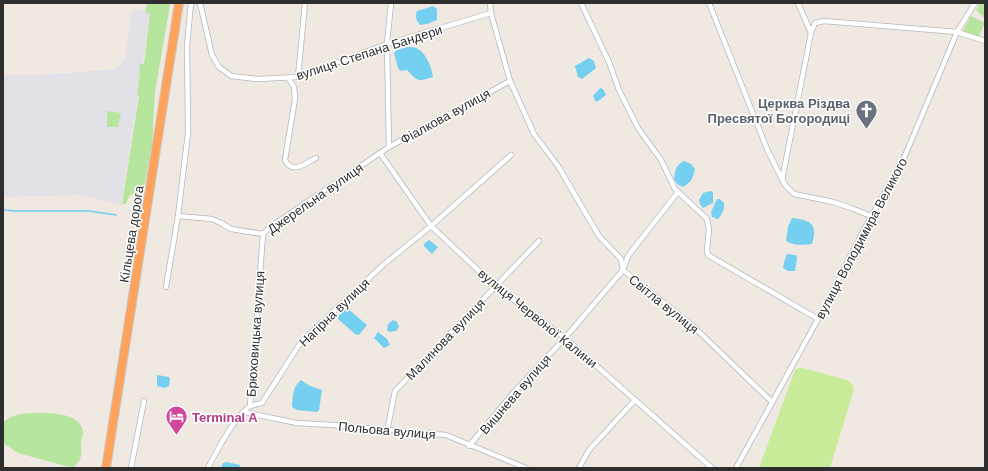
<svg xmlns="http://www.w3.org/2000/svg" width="988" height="471" viewBox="0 0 988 471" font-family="Helvetica,sans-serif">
<rect width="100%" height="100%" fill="#efe9e1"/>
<path fill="#e3e1e8" d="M132,9l18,2 -8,58 -21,136 -41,-10 -77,2v-122h37l77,-6 8,-9z"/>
<g fill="#b6e59e">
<path d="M147,3h22l1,2 -15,87 -3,54 -9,48c-10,-1 -14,-1 -17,10h-4l17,-108 -2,-1 3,-24 -1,-1 1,-6h4l6,-50 -5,-2z"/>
<path d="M980,3h5v15l-9,-8z"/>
<path d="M971,16l14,7 -7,14 -15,-6z"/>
<path d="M107,111l14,2 -3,14h-11z"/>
<path d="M20,414c16,-1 61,-5 63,18 0,3 -1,6 -2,9 0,13 3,15 -7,26l-9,-1 -47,-13 -15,-10v-21l8,-5z"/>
</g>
<path fill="#c9ec9a" d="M799,368h4l44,12 5,4 2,5 -24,79h-71l36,-98z"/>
<g fill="#75cff0">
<path d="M433,6l4,3v11l-10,4 -7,1c-4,-5 -5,-9 -3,-14z"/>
<path d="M408,47c3,0 7,0 10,2 8,4 14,19 15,28 -17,5 -14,5 -26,-7l-6,1 -3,-3 -4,-15 3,-3z"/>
<path d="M589,58l5,3 2,7 -14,11 -4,-2 -3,-11z"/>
<path d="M600,88l3,1 3,6 -5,4 -5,3 -3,-6z"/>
<path d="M684,161l7,3 4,5c-2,10 -4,13 -12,18l-6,-3 -3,-5c1,-9 2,-14 10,-18z"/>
<path d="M710,191l3,1v11l-10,5 -3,-4 -1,-4 4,-7z"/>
<path d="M717,199h3l4,4c1,6 -2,11 -6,16l-6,-2 -1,-5z"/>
<path d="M792,218c19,2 26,6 20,26 -9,1 -18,2 -26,-3l2,-14z"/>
<path d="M429,240l9,7 -6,7 -8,-8v-2z"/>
<path d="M787,254l9,1 1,3 -2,13h-7l-5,-3 1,-6z"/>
<path d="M347,308l20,17 -8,10 -4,-1 -17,-15v-3z"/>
<path d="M393,320l4,2 2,5 -3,4 -7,1 -2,-2 1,-6z"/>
<path d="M378,332l9,7 3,6 -6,3 -10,-10z"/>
<path d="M157,375l12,2 1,2 -1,7 -4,2 -8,-2z"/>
<path d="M301,380l9,6 12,4 -3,20 -2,2 -20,-2 -5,-3c1,-11 0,-20 9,-27z"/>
<path d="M226,462l14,3v3h-19l2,-5z"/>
</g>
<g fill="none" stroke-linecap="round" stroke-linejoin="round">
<path stroke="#75cff0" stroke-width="1.5" d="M3,210l13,1h73l27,4"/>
<defs>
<g id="street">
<path d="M200,3l12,52 7,12 12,9 26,3 41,-2 89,-33 104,-31"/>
<path d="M490,3l1,10 19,68 24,53 24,32 41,70 22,23 2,11 70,56 79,76"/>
<path d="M581,3l28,59 10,28 19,38 23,32 14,29 32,30 2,10 -2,21 1,5 110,64"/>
<path d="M709,3l58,146 18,36 9,9 39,8 18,6 20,8"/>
<path d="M798,3l13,30"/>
<path d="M298,77l7,-74"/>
<path d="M289,79l5,8 1,12 -10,61c7,15 21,3 31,-2"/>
<path d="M389,147l-2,-103 4,-41"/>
<path d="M380,153l51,73 64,60 70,52 147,130"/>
<path d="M782,180l29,-147 4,-10 9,-2 133,11 28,9"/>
<path d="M178,216l34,3 9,4 10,6 32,5"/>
<path d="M263,234l7,-7 119,-80 121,-66"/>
<path d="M166,287l12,-71 10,-83 -1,-88 4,-42"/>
<path d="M250,406l12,-3 39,-61 82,-77 48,-39 80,-71"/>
<path d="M243,412l54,11 35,2 114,10 80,33"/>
<path d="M387,431l8,-40 144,-150"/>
<path d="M469,446l45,-54 51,-54 58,-68 5,-14 50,-64"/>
<path d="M131,468l13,-67"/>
<path d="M208,468c10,-19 25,-49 42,-62l13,-172"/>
<path d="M579,468l10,-18 46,-50"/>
<path d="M736,468l82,-149 49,-95 37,-66 53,-126 18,-29"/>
</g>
<path id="highway" d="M106,468l73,-465"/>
</defs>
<use href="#street" stroke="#b4b7c1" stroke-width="6"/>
<use href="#highway" stroke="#c9c9c9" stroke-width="10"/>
<use href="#street" stroke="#fff" stroke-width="4.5"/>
<use href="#highway" stroke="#ffa35c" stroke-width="8"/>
</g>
<defs>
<symbol id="church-pin" viewBox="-11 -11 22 30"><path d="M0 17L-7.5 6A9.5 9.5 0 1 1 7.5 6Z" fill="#6b7280" stroke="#fff"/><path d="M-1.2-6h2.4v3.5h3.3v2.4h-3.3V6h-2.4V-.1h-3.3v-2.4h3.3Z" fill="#fff"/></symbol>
<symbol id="hotel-pin" viewBox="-11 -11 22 30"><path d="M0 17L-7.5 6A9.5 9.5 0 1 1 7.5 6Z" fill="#d1479c" stroke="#fff"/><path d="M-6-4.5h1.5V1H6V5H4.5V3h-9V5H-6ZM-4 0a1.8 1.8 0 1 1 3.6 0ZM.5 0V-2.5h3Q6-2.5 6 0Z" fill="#fff"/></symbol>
</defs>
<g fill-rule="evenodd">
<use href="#church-pin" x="854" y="98" width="25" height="34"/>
<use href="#hotel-pin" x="164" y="404" width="25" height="34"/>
</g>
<g text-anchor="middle" stroke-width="3" stroke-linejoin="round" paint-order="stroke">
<g font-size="13" fill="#2e2e2e" stroke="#fff">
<text transform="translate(369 52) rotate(-18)" y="5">вулиця Степана Бандери</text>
<text transform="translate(445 116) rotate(-29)" y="5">Фіалкова вулиця</text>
<text transform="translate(315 198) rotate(-35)" y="5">Джерельна вулиця</text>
<text transform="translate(131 234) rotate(-81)" y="5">Кільцева дорога</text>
<text transform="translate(861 238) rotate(-62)" y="5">вулиця Володимира Великого</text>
<text transform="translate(664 304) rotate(39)" y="5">Світла вулиця</text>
<text transform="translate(334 312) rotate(-44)" y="5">Нагірна вулиця</text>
<text transform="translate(538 318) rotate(39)" y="5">вулиця Червоної Калини</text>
<text transform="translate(255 334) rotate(-86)" y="5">Брюховицька вулиця</text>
<text transform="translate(445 339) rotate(-46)" y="5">Малинова вулиця</text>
<text transform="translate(515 394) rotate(-49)" y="5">Вишнева вулиця</text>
<text transform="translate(387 430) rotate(5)" y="5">Польова вулиця</text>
</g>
<g font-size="13" font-weight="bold" fill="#5b616d" stroke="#fff" text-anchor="end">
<text x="850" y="108">Церква Різдва<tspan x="850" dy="15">Пресвятої Богородиці</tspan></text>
</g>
<g font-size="13" font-weight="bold" fill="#b23c85" stroke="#fff" text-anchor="start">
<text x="192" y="422">Terminal A</text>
</g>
</g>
<rect width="988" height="471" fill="none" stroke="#2e2e2e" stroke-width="8"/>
</svg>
